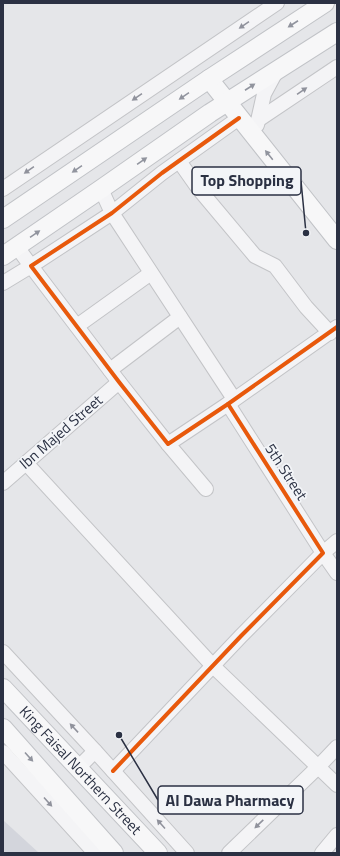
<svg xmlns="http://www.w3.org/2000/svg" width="340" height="856" viewBox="0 0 340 856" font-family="'Titillium Web',sans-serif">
<rect width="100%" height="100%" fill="#e5e6e9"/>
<path fill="#d3d5dc" d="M3,820l36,33h-36z"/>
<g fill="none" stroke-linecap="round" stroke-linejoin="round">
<defs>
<g id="minor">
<path d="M239,118l-77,55 -50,40 -81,53 88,116 49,62 60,-40 109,-77"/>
<path d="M258,120l79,-53"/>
<path d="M257,125l7,-31 13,-24"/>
<path d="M179,161l19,27 57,68 20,10 31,41 24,26"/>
<path d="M3,189l274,-186"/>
<path d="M101,189l11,24 122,186"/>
<path d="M3,283l28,-17 -14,-19"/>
<path d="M77,326l74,-53"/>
<path d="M110,370l70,-53"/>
<path d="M168,444l38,45"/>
<path d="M26,463l187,203 124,119"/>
<path d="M3,483l116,-101"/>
<path d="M337,541l-14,12 14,20"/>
<path d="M3,652l92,99 92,102"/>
<path d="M3,752l92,101"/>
<path d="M78,768l17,-17"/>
<path d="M113,771l128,-135 82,-83 -95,-149"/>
<path d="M229,853l89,-86 19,-20"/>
<path d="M322,853l15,-18"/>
</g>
<g id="major">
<path d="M209,79l128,161"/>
<path d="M3,219l206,-140 116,-76"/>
<path d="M3,256l98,-67 109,-76 127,-81"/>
<path id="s1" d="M3,688l155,165"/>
<path d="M3,728l111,125"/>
</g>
</defs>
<use href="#minor" stroke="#c3c4c7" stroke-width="16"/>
<use href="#major" stroke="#c1c3c7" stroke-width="20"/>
<use href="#minor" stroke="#f4f4f6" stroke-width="14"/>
<use href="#major" stroke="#f7f7f8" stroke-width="18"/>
<defs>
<g id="cycleway">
<path d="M239,118l-77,55 -50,40 -81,53 88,116 49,62 60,-40 109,-77"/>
<path d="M113,771l128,-135 82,-83 -95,-149"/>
</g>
</defs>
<use href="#cycleway" stroke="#f3f5f8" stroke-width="6"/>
<use href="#cycleway" stroke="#e8590c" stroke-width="4"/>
</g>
<defs><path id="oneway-solid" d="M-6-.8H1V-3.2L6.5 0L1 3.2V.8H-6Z"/></defs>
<g fill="#91949e">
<use href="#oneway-solid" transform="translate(293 24) rotate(147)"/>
<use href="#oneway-solid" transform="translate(250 87) rotate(-33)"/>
<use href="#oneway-solid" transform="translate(184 96) rotate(146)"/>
<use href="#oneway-solid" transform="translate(269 155) rotate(-129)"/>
<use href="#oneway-solid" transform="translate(142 161) rotate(-35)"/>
<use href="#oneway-solid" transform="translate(77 169) rotate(146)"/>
<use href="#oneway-solid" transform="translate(35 234) rotate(-34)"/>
<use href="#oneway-solid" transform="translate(29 757) rotate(48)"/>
</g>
<g fill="#90929c">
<use href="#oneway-solid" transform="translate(244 25) rotate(146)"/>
<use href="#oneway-solid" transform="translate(302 91) rotate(-34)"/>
<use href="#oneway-solid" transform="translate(137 97) rotate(146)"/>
<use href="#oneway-solid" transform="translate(29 170) rotate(145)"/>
<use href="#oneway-solid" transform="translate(74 728) rotate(-133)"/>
<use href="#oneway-solid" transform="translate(48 802) rotate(48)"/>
<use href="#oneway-solid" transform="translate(161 824) rotate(-132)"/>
<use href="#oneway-solid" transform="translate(259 824) rotate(136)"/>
</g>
<g text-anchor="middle" stroke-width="3.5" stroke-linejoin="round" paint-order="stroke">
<g font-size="15" fill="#2b3143" stroke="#f3f5f8">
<text transform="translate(61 432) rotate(-41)" y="5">Ibn Majed Street</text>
<text transform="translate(286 472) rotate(57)" y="5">5th Street</text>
<text dy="5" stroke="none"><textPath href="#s1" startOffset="113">King Faisal Northern Street</textPath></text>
</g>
</g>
<path fill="none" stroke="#2b3143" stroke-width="1.5" d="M306 233L301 181M119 735L158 800"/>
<g fill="#2b3143" stroke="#f3f5f8" stroke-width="1.5">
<circle cx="306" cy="233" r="4"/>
<circle cx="119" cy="735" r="4"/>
</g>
<g fill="#f3f5f8" stroke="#2b3143" stroke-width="1.5">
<rect x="192" y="167" width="109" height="28" rx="4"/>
<rect x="158" y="786" width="145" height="28" rx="4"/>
</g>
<g font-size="16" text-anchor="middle" font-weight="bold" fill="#2b3143">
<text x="247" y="186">Top Shopping</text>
<text x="230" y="806">Al Dawa Pharmacy</text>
</g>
<rect width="340" height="856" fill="none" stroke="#2b3143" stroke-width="8"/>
</svg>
